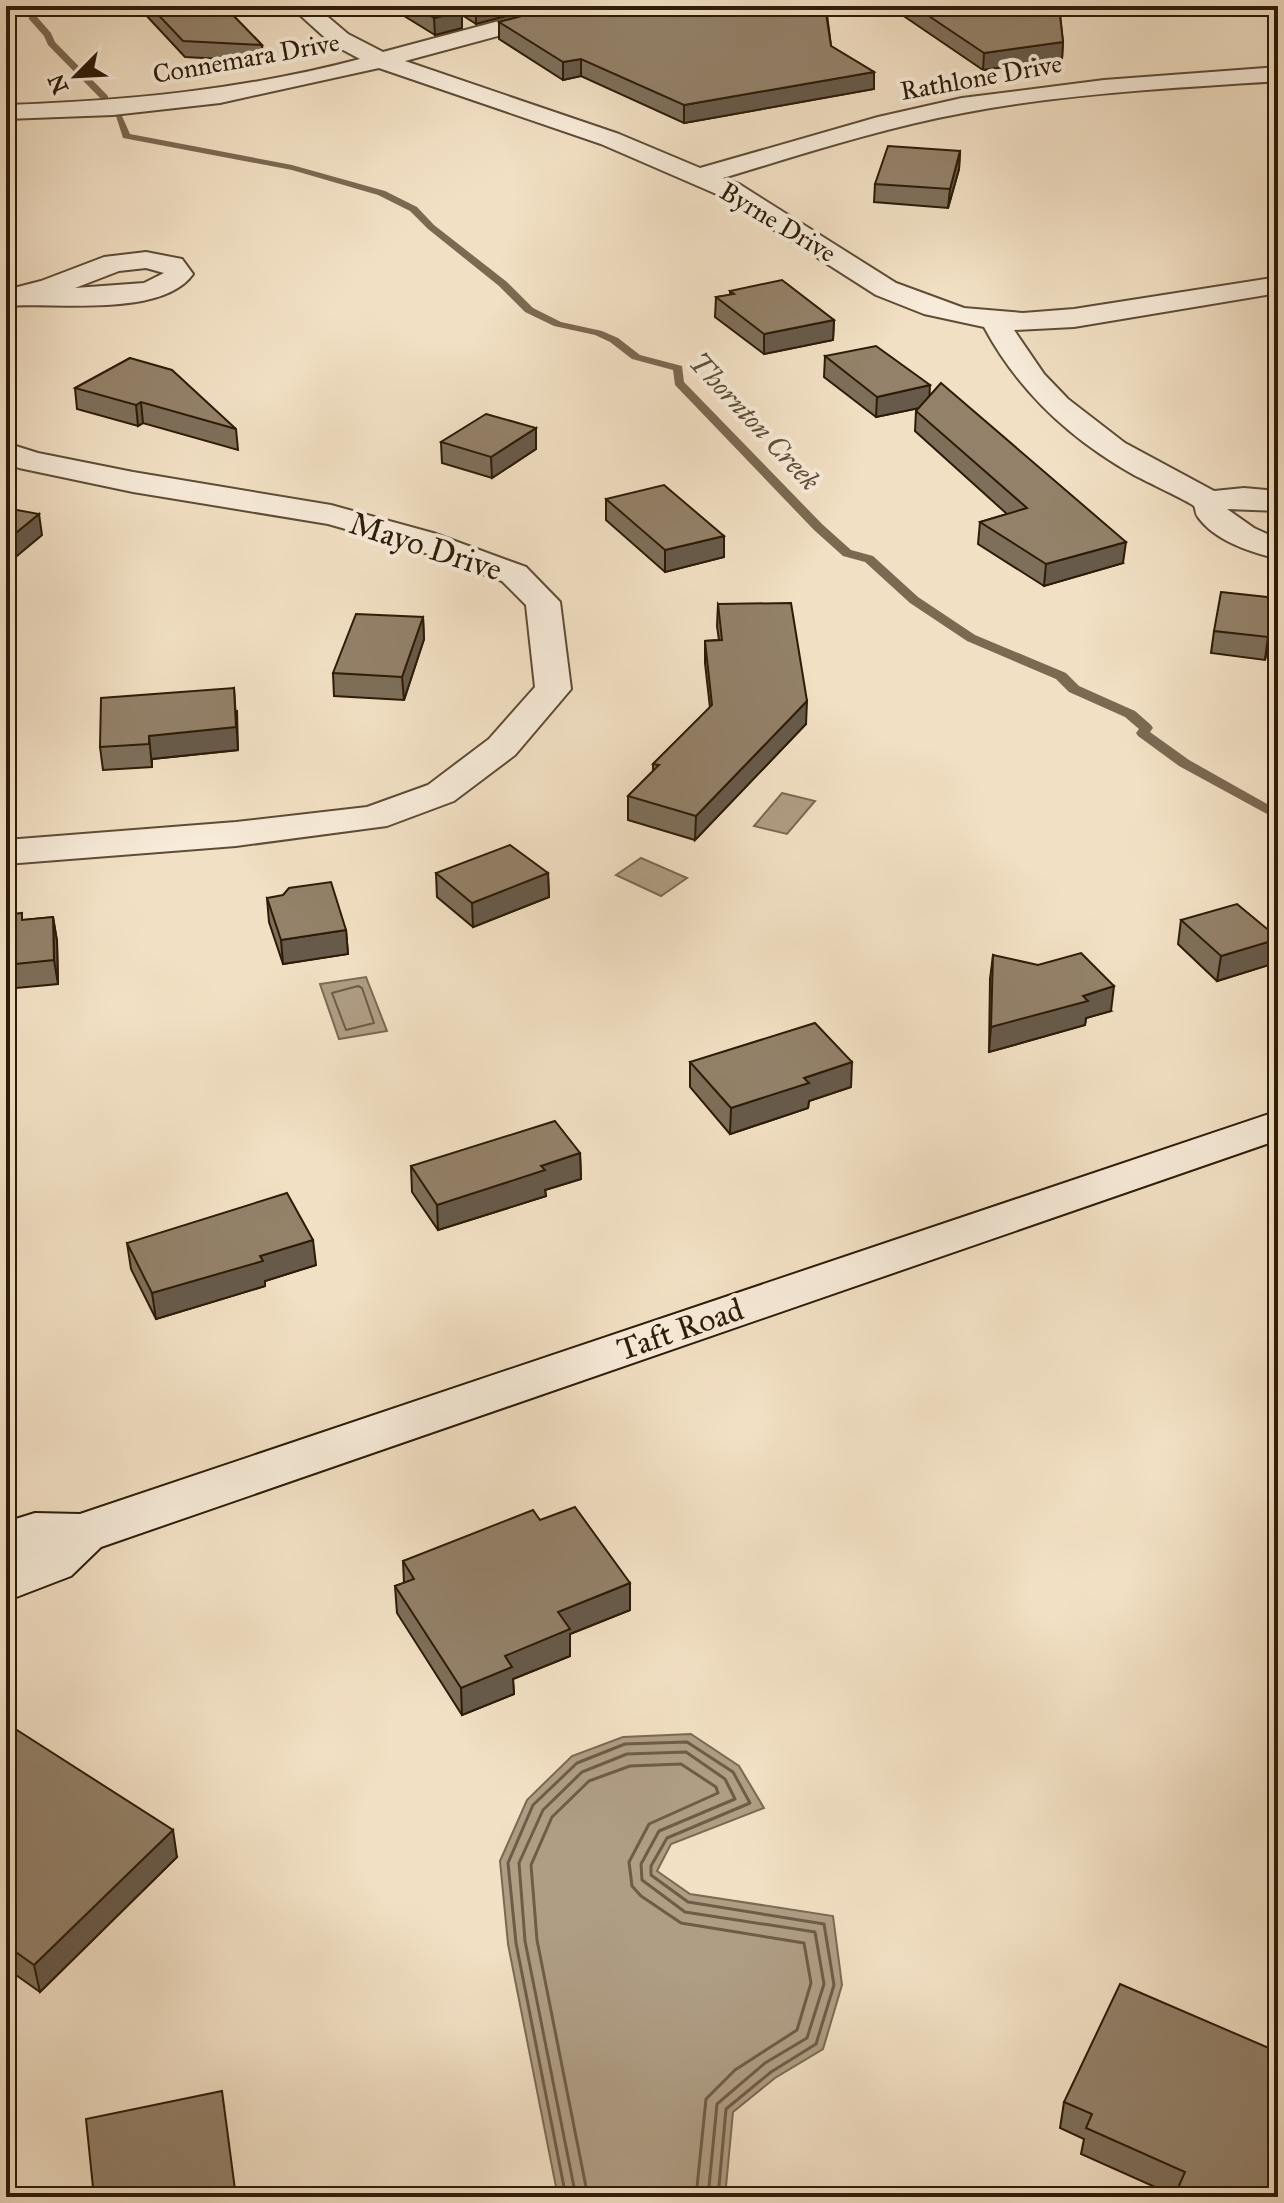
<svg xmlns="http://www.w3.org/2000/svg" width="1284" height="2203" viewBox="0 0 1284 2203" font-family="'IM FELL Great Primer',serif">
<rect width="100%" height="100%" fill="#f2e0c4"/>
<filter id="stains"><feTurbulence type="fractalNoise" baseFrequency=".0025" numOctaves="4"/><feColorMatrix values="0 0 0 0 .2 0 0 0 0 .09 0 0 0 0 .02 0 0 0 .5 -.17"/></filter>
<radialGradient id="worn" r=".72"><stop offset=".6" stop-color="#630" stop-opacity="0"/><stop offset="1" stop-color="#630" stop-opacity=".3"/></radialGradient>
<g fill="#af9d84" stroke="#7b6952" stroke-width="2">
<path d="M782,793l33,8 -28,33 -33,-8z"/>
<path d="M641,858l46,20 -26,18 -45,-21z"/>
<path d="M366,977l21,54 -48,8 -19,-55z"/>
<path d="M691,1734l48,32 25,42 -93,36 -14,27 33,23 143,22 9,69 -19,64 -48,29 -42,34 -8,85h-167l-50,-253 -8,-83 27,-61 45,-44 51,-19z"/>
</g>
<g fill="none" stroke-linecap="round" stroke-linejoin="round">
<path stroke="#6e5c46" stroke-width="2" d="M358,986l4,2 12,35 -28,7 -14,-37z"/>
<g stroke="#6e5c46" stroke-width="3">
<path d="M566,2197l-50,-254 -8,-80 25,-58 44,-42 48,-19 62,-2 46,30 17,31 -83,35 -16,28v9l37,27 136,22 10,61 -18,59 -45,28 -45,37 -8,88"/>
<path d="M576,2197l-51,-256 -6,-78 24,-53 39,-38 45,-18 59,-2 39,27 10,20 -76,32 -18,33 1,16 43,32 130,20 9,52 -17,54 -42,25 -48,41 -9,93"/>
<path d="M588,2197l-51,-257 -6,-75 21,-48 37,-36 41,-15 51,-2 35,23 2,6 -69,31 -20,38 3,24 9,10 40,27 123,20 7,40 -14,47 -62,40 -29,29 -10,98"/>
</g>
<g fill="#7b6952" fill-rule="evenodd">
<path d="M40,6h9l-12,11 14,16 4,9 53,54v4h-6l-54,-55 -4,-9 -15,-17v-4z"/>
<path d="M116,116h6l8,18 162,31 93,26 32,16 17,18 73,57 26,26 28,14 41,9 16,7 22,17 42,11 2,16 138,142 29,26 22,6 45,41 57,38 91,38 13,13 56,25 16,14 2,3 -3,4 39,28 89,50v10l-99,-54 -41,-30 -2,-3 3,-4 -14,-12 -56,-25 -13,-13 -89,-38 -57,-38 -45,-41 -22,-6 -29,-26 -139,-145 -2,-15 -41,-11 -22,-17 -15,-7 -41,-9 -29,-14 -26,-26 -71,-57 -18,-18 -32,-16 -86,-25 -169,-32z"/>
</g>
<defs>
<g id="street">
<path d="M290,6h25l33,28 35,18 172,-46h39l-3,5 -186,50 214,73 81,34 178,-51 84,-19 142,-18 174,-13v14c-105,7 -211,12 -315,32 -81,15 -160,41 -240,65l16,6 157,99 68,25 59,5 51,-4 204,-32v16l-204,34 -60,3 30,44 24,25 57,44 89,48 30,-3 34,3v20l-51,-2 27,19 24,11v20c-27,-7 -63,-18 -80,-42 -3,-3 -2,-8 -4,-11 -4,-4 -51,-26 -60,-31 -64,-36 -115,-83 -150,-148l-60,-13 -48,-19 -155,-99 -120,-52 -222,-76 -159,35 -107,12 -107,4v-14c120,-4 237,-15 354,-46l-28,-15z"/>
<path d="M146,252l36,7 11,15c-31,44 -138,28 -187,32v-16l35,-9 63,-24zM146,268l18,5 -20,10 -69,5 44,-17z"/>
<path d="M6,443l32,10 95,19 198,33 102,28 93,34 34,35 11,87 -56,66 -61,46 -67,25 -151,20 -230,18v-24l230,-18 131,-15 61,-22 61,-46 46,-52 -9,-82 -24,-24 -93,-34 -81,-23 -195,-32 -114,-24 -13,-5z"/>
</g>
<path id="secondary" d="M1278,1111v29l-1177,407 -30,29 -65,25v-79l29,-9 45,1z"/>
</defs>
<use href="#street" stroke="#5e4c36" stroke-width="4"/>
<use href="#secondary" stroke="#2d1b07" stroke-width="4"/>
<use href="#street" fill="#f7ebd9" fill-rule="evenodd"/>
<use href="#secondary" fill="#f7ebd9" fill-rule="evenodd"/>
</g>
<g fill="#7e6f5a" stroke="#2d1b07" stroke-width="2">
<path d="M143,6h81l38,39 1,16 -78,-4 -41,-44z"/>
<path d="M388,6h155l-67,18 -14,-9v13l-27,7z"/>
<path d="M559,6h272l-5,1 5,39 43,26v17l-190,34 -103,-47 -18,4 -64,-41v-17z"/>
<path d="M889,6h170l4,36 -1,17 -79,11z"/>
<path d="M960,151l-1,18 -11,39 -74,-6 1,-18z"/>
<path d="M730,291l104,29 -1,20 -69,14 -49,-37 1,-20 14,-2z"/>
<path d="M825,356l104,40 194,167 -79,23 -66,-42 2,-22 27,-8 -92,-83 1,-20 3,-3 -43,9 -52,-40z"/>
<path d="M130,358l106,71 2,21 -95,-27 -5,3 -61,-17 -2,-21z"/>
<path d="M536,428v21l-44,29 -50,-15 -1,-21z"/>
<path d="M606,499l118,37v21l-59,15 -59,-52z"/>
<path d="M718,604l88,120 -111,116 -67,-20v-24l25,-25v-7l57,-56 -5,-45v-22l14,-1 -2,-14z"/>
<path d="M423,617l1,22 -20,61 -70,-4 -1,-23z"/>
<path d="M1273,621l-8,39 -54,-7 3,-22z"/>
<path d="M237,711l1,39 -86,9v8l-49,3 -3,-23z"/>
<path d="M436,873h112l1,24 -76,30 -36,-30z"/>
<path d="M267,898l79,32 2,24 -65,10 -14,-42z"/>
<path d="M6,915l17,5 30,-3 4,24 1,43 -52,5z"/>
<path d="M1181,920l97,18 -3,25 -58,18 -39,-37z"/>
<path d="M993,955l118,56 -25,7 -1,7 -96,27 1,-73z"/>
<path d="M690,1062l161,25 -42,14 -1,7 -78,26 -40,-47z"/>
<path d="M580,1153l1,26 -36,11 1,6 -108,34 -26,-38 -1,-26z"/>
<path d="M127,1243l189,22 -51,16v5l-109,33 -25,-50z"/>
<path d="M540,1520l90,63v27l-60,24v22l-57,23 1,15 -52,21 -65,-102 -2,-27 9,-3 -1,-22z"/>
<path d="M6,1723l171,134 -137,135 -34,-24z"/>
<path d="M1278,2052l-103,144 -94,-42 3,-15 -24,-11 4,-26z"/>
</g>
<g fill="#675a4a" stroke="#2d1b07" stroke-width="2">
<path d="M480,6h63l-67,18v-17z"/>
<path d="M462,11v17l-27,7 -1,-17z"/>
<path d="M1063,42l-1,17 -79,11 1,-17z"/>
<path d="M581,59v17l-18,4v-18z"/>
<path d="M874,72v17l-190,34v-18z"/>
<path d="M960,151l-1,18 -11,39 2,-19z"/>
<path d="M834,320l-1,20 -69,14v-20z"/>
<path d="M930,385l-1,21 -53,11 1,-20z"/>
<path d="M141,402l2,21 -5,3 -2,-21z"/>
<path d="M536,428v21l-44,29 -1,-21z"/>
<path d="M39,514l3,21 -36,30v-24z"/>
<path d="M724,536v21l-59,15v-22z"/>
<path d="M1126,542l-3,21 -79,23 2,-22z"/>
<path d="M1276,598l-3,23 -8,39 3,-23z"/>
<path d="M423,617l1,22 -20,61 -2,-23z"/>
<path d="M234,688l4,62 -86,9v8l-3,-31z"/>
<path d="M807,701l-1,23 -111,116 1,-24z"/>
<path d="M548,873l1,24 -76,30 -1,-24z"/>
<path d="M53,917l4,24 1,43 -4,-24z"/>
<path d="M346,930l2,24 -65,10 -2,-24z"/>
<path d="M1278,939l-3,24 -58,18 4,-25z"/>
<path d="M1114,986l-3,25 -25,7 -1,7 -96,27 2,-25 92,-31z"/>
<path d="M852,1062l-1,25 -42,14 -1,7 -78,26 1,-26 73,-30z"/>
<path d="M580,1153l1,26 -36,11 1,6 -108,34 -1,-25 104,-39z"/>
<path d="M313,1240l3,25 -51,16v5l-109,33 -4,-26 108,-37z"/>
<path d="M630,1583v27l-60,24v22l-57,23 1,15 -52,21 -1,-27 44,-32 53,-44z"/>
<path d="M173,1830l4,27 -137,135 -6,-27z"/>
</g>
<g fill="#938169" stroke="#2d1b07" stroke-width="2">
<path d="M150,6h74l38,39 -79,-4z"/>
<path d="M414,6h43l5,5 -28,7z"/>
<path d="M559,6h266l6,40 43,26 -190,33 -103,-46 -18,3 -64,-40z"/>
<path d="M914,6h145l4,36 -79,11z"/>
<path d="M888,146l72,5 -10,38 -75,-5z"/>
<path d="M782,280l52,40 -70,14 -48,-37 18,-3 -4,-3z"/>
<path d="M876,346l54,39 -53,12 -52,-41z"/>
<path d="M130,358l42,12 64,59 -95,-27 -5,3 -61,-17z"/>
<path d="M941,383l185,159 -80,22 -66,-42 47,-14 -111,-97z"/>
<path d="M486,414l50,14 -45,29 -50,-15z"/>
<path d="M664,485l60,51 -59,14 -59,-51z"/>
<path d="M6,508l33,6 -33,27z"/>
<path d="M1221,592l55,6 -8,39 -54,-6z"/>
<path d="M791,603l16,98 -111,115 -68,-20 31,-31 -6,-1 59,-59 -7,-64 17,-1 -4,-36z"/>
<path d="M356,614l67,3 -21,60 -69,-4z"/>
<path d="M234,688l2,39 -87,9v8l-49,3 1,-49z"/>
<path d="M510,845l38,28 -76,30 -36,-30z"/>
<path d="M331,882l15,48 -65,10 -14,-42 16,-3 6,-7z"/>
<path d="M1237,904l41,34v1l-57,17 -40,-36z"/>
<path d="M22,913v7l31,-3 1,43 -48,5v-50z"/>
<path d="M1081,953l33,33 -31,10 5,5 -97,26 2,-72 45,10z"/>
<path d="M815,1023l37,39 -48,16 5,5 -78,25 -41,-46z"/>
<path d="M555,1121l25,32 -39,13 4,4 -108,35 -26,-39z"/>
<path d="M287,1193l26,47 -53,16 3,5 -111,32 -25,-50z"/>
<path d="M575,1507l55,76 -72,29 12,17 -65,27 7,11 -51,21 -66,-102 19,-7 -11,-18 130,-51 7,10z"/>
<path d="M6,1723l167,107 -139,135 -28,-20z"/>
<path d="M1120,1984l158,68v145h-104l11,-25 -99,-44 6,-14 -28,-12z"/>
<path d="M222,2091l14,106h-142l-8,-78z"/>
<path d="M274,2191l1,6h-33z"/>
</g>
<g text-anchor="middle" stroke-width="8" stroke-linejoin="round" paint-order="stroke">
<g font-size="26" fill="#2d1b07" stroke="#f7ebd9">
<text transform="translate(246 58) rotate(-10)" y="9">Connemara Drive</text>
<text transform="translate(981 77) rotate(-10)" y="9">Rathlone Drive</text>
<text transform="translate(778 222) rotate(31)" y="9">Byrne Drive</text>
</g>
<g font-size="28" font-style="italic" fill="#614f39" stroke="#f7ebd9">
<text transform="translate(755 421) rotate(47)" y="10">Thornton Creek</text>
</g>
<g font-size="32" fill="#2d1b07" stroke="#f7ebd9">
<text transform="translate(426 546) rotate(18)" y="11">Mayo Drive</text>
<text transform="translate(680 1329) rotate(-19)" y="11">Taft Road</text>
</g>
</g>
<rect width="1284" height="2203" fill="none" stroke="#f2e0c4" stroke-width="32"/>
<rect x="8" y="8" width="1268" height="2187" fill="none" stroke="#2d1b07" stroke-width="4"/>
<rect x="16" y="16" width="1252" height="2171" fill="none" stroke="#2d1b07" stroke-width="2"/>
<g transform="translate(76 76) rotate(246)" stroke="#f7ebd9" stroke-width="6" paint-order="stroke">
<path d="M0-6L14 30L0 20L-14 30Z" fill="#2d1b07"/>
<text y="-12" font-size="22" font-weight="bold" text-anchor="middle" fill="#2d1b07">N</text>
</g>
<rect width="100%" height="100%" filter="url(#stains)"/>
<rect width="100%" height="100%" fill="url(#worn)"/>
</svg>
